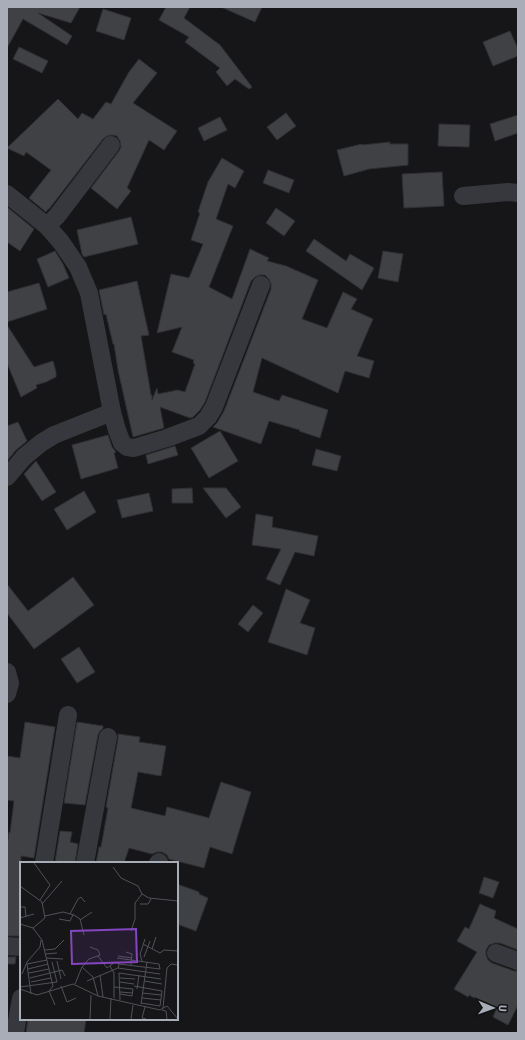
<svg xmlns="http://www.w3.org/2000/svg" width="525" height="1040" viewBox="0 0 525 1040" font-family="'Asap Condensed',sans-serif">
<rect width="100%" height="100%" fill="#161618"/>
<g fill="#404145" stroke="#303034">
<path d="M7,7h73l-9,16 -33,-10 34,23 -5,9 -44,-26 -16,29z"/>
<path d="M166,7h24l-6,11 36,27 32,42 -3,2 -14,-10 -8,7 -11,-14 4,-4 -35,-26 4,-5 -30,-17z"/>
<path d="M221,7h41l-7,15z"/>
<path d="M103,9l28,9 -7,22 -28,-9z"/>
<path d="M510,31l8,18v7l-25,10 -10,-24z"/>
<path d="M19,47l29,14 -6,12 -29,-14z"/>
<path d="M139,59l18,14 -24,30 44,28 -13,19 -15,-10 -22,48 4,3 -14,18 -26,-21 28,-37 2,-4 -1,-6 -3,-5 -5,-1 -5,1 -4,3 -54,70h-1l-2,3 -17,-14 22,-28 -25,-18 -2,4 -17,-8 51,-49 20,20 4,-6 11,6 13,-17 5,2 18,-32z"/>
<path d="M286,113l10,13 -19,14 -10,-13z"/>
<path d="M518,115v18l-23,8 -5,-17z"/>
<path d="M220,117l7,13 -23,11 -6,-13z"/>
<path d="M439,124l31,1 -1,22 -31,-1z"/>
<path d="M390,142v2h18v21l-39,4 -25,7 -7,-26 25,-6v1z"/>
<path d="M222,158l22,13 -9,17 -7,-4 -12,35 17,7 -24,61 23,12 18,-50 19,9 -2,3 19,5 32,14 -16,39 25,9 16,-36 14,7 -6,10 22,10 -16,37 17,5 -5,17 -24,-7 -7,22 -76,-35 -9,34 26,9 3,-6 46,15 -8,28 -21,-7 1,-1 -31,-9 -8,23 -48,-17 4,-4 7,-12 47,-122v-5l-2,-5 -4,-4h-5l-5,2 -4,4 -46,121 -5,8 -7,7 -3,1 -30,-11 4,21 -31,9 -15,-67 -4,-26h-1l-7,-30 -2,1 -5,-25 38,-9 12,54 -8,1 10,59h1v5l5,-12 1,6 20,-4 7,2 10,-28 -2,-1 1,-3 -22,-8 10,-25 -25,6 14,-59 18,4 14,-34 -12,-4 9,-27 -2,-1 10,-30z"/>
<path d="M268,170l26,10 -5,13 -26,-10z"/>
<path d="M442,172l2,34 -40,2 -2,-34z"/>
<path d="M7,207l27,22 -14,22 -13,-9z"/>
<path d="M276,208l19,13 -11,15 -18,-13z"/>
<path d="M131,217l7,27 -54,13 -2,-3 -5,-24z"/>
<path d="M314,239l32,22 4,-7 24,14 -12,22 -56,-39z"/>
<path d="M55,251l8,13 6,14 -21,9 -11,-28z"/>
<path d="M383,251l20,3 -5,28 -20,-4z"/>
<path d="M39,283l8,26 -40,13v-30z"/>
<path d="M7,325l27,42 19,-6 3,11v5l-10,5 -10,3 1,3 -16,9 -14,-34z"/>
<path d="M18,422l9,19 -11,9 -9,11v-35z"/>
<path d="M220,431l18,30 -29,17 -18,-30z"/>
<path d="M108,435l4,12 4,5 -2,1 4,15 -37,11 -9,-34z"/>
<path d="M175,446l3,9 -30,9 -2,-9z"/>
<path d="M316,449l25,7 -4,15 -25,-6z"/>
<path d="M36,461l20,31 -14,9 -18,-27z"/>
<path d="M192,488l1,15h-21v-14z"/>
<path d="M203,488h23l15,19 -15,11z"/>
<path d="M84,491l12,21 -29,18 -13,-21z"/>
<path d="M149,493l4,18 -31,7 -5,-18z"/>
<path d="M256,514l17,3 -1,10 46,9 -4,20 -19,-4 -15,33 -14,-6 15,-30 -29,-4z"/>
<path d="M73,577l21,28 -60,44 -27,-36v-29l21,27z"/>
<path d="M286,589l24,11 -10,23 15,5 -8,27 -39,-13z"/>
<path d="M253,605l10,8 -15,19 -10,-8z"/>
<path d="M79,647l16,25 -18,11 -16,-24z"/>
<path d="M25,722l30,5 -21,131 -13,-2v67l-2,13h-12v-90l2,-14 1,1 4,-32 -7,-1v-44l13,2z"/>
<path d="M77,722l26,4v2l-3,3 -2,4 -13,70 -21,-2z"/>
<path d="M118,734l22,3 -1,5 27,4 -5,30 -23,-4 -7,36 34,8 2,-9 42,11 12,-36 30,10 -19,62 -22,-7 -6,21 -35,-9 -2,-4 -5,-3h-5l-5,2 -23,-6 -5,15h-28l3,-16h2l7,-39 -2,-1 12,-68z"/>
<path d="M60,831l12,1 -2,10 8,2 -3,19 -20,-1z"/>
<path d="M484,877l15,5 -6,16 -14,-5z"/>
<path d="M177,884l22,8v2l9,4 -12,33 -19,-7z"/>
<path d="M480,904l16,7 -2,7 24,11v21l-18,-7h-5l-6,2 -3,5v5l2,5 4,3 22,8h4v34l-10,20 -15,-8 3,-7 -27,-15 -1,2 -14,-8 23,-37 -20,-11 8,-14 4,2z"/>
<path d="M7,957h9l-1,7h-8z"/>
<path d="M28,1019h58l-2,14h-58z"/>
</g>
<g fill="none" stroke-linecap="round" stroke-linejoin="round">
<g stroke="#37383d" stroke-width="18">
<path d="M7,194l40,32 14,16 17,25 11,26 23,119 5,18 5,13 5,4 7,1 33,-10 32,-12 9,-9 6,-10 47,-122"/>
<path d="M463,196l45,-4 10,1"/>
<path d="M47,226l10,-10 54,-71"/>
<path d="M7,477l17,-20 17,-14 13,-8 58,-23"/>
<path d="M7,672l3,11 -3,11"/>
<path d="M44,863l24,-148"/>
<path d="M85,863l23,-126"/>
<path d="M158,863l1,-1"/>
<path d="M7,946l14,1"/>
<path d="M496,953l22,8"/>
<path d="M15,1033l6,-35"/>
</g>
</g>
<g transform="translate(20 862)">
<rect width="158" height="158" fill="#161618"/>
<path fill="none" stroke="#505258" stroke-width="1" d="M14,1l16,22 -10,15M93,5l8,11 17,8 4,8 7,4 29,3M0,24l22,16 3,16 -12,10 9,12 11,46 -4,5 6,14M22,42l20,-23M120,42h8l3,-5M0,45h5l1,10M50,52l8,-15 3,-2 4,5M25,54l18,-4 11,3 6,4 4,16M0,56l14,-4M39,57l11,2 3,-6M60,58l12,-8M0,62l13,4M111,69l4,-12v-16l7,-9M123,82l17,9 4,-3 14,1M70,85l8,3 2,5 -11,4 -7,8 11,10 5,19M132,87l4,-12M25,88l10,-1 9,-9M106,90l6,2 -1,11M25,92l12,-1M78,94l9,12 8,-6 4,2 -1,4M98,94l14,2M124,95l6,-16M26,96l17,1M97,96l42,6 1,5 -41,-5M37,99l4,18M122,99l-2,-7 5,-15M90,104l4,7v25M8,107l20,-5M9,111l20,-4M2,112l5,-12 13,-15 1,-7M80,113l3,22M10,116l32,-8 3,6M100,116l15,1M67,119l31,-13 42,6M124,119l18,3M11,120l20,-4M100,120l14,2M55,122l7,-17M41,124l6,16 9,-4M114,124l28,5 -2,15 -19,-3M0,125l37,-5 -5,-20M94,125l19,2 -1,7 -12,-2M0,127l17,6 36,-11 25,12 62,14 7,-4 11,13M117,127l2,-14M100,130l12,1M122,131l19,2M11,132l-4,-30 20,-4M122,136l19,2M100,138l-1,-27 42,6M121,142l6,-42M125,145l-3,11 4,1M143,146l4,-40 4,-4 7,1M142,148l4,1 1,8M70,157l1,-24M90,157l1,-21M111,157l2,-14"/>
<path fill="#8446be" fill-opacity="0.15" stroke="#8446be" stroke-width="2" d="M116,67l1,33 -65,2 -1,-33z"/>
<rect width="158" height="158" fill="none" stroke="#a8adb8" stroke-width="2"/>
</g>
<rect width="525" height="1040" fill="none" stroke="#a8adb8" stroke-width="16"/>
<g transform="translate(493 1008) rotate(92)" stroke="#111113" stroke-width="3" paint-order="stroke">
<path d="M0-3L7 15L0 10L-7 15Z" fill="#a8adb8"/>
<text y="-6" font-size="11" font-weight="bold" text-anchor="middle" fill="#a8adb8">U</text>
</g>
</svg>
